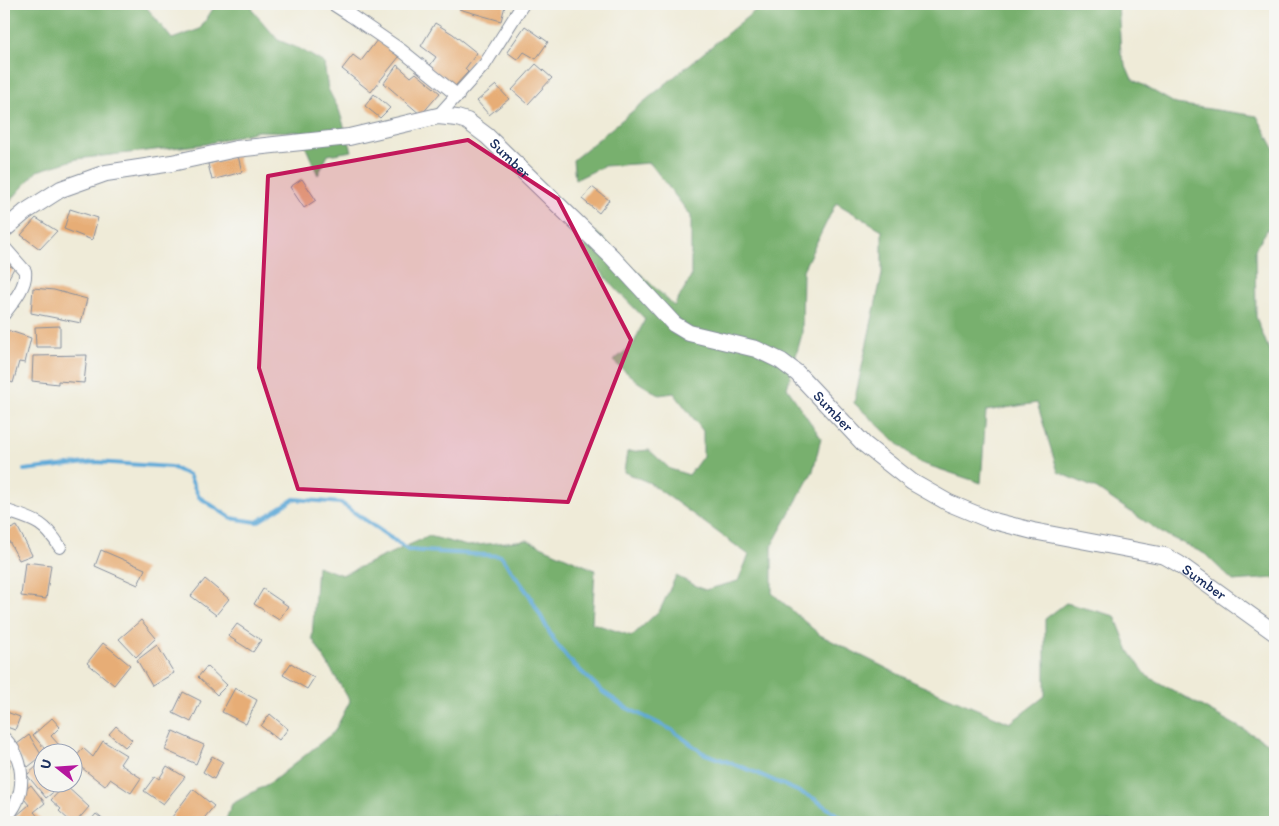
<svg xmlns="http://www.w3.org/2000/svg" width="1279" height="826" viewBox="0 0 1279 826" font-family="Itim,sans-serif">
<rect width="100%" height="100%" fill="#f6f6f2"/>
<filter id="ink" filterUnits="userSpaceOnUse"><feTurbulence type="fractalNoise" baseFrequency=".02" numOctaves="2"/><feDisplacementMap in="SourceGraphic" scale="10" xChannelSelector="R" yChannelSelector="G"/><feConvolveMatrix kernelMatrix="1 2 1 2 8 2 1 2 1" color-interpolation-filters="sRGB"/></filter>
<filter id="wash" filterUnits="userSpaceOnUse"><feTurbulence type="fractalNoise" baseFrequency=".0096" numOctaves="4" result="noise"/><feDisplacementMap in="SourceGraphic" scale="20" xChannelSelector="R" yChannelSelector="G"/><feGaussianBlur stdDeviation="1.12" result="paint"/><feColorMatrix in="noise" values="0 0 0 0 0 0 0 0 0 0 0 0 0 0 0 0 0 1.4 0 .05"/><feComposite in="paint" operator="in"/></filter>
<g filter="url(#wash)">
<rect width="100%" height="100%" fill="#efebd8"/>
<g fill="#78b06e" stroke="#4a7066">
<path d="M4,4h140l28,35 28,-10 16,-25h38l-2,6 26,30 22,9 24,14 4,26 11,21 13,41 -24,4 -10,20 -19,-43 -41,-1 -52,13 -129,15 -40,12 -33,37z"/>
<path d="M763,4h355l3,50 11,25 44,25 81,12 18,34v68l-20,31 1,68 19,48v213l-42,3 -28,-27 -43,-21 -65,-44 -39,-17 -21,-69 -51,8 -5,72 -63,-21 -64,-59 28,-129v-44l-46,-27 -33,67 -1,64 -15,54 34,50 -8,33 -41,74v48l48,42 98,49 92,39 35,-27v-77l21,-16 49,13 14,35 18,25 128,71v75h-1050l7,-18 41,-23 61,-49 16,-31 -38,-63 5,-72 25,9 87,-39 38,10 60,-6 68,30 -3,53 40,13 28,-26 16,-34 29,14 33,-9 11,-26 -99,-72 -26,-11 3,-20 22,-2 21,19 19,6 14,-19v-25l-29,-38 -15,2 -21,-13 -25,-21 20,-16 12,-26 -31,-32 -31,-37 13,-18 78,74 17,-29v-61l-41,-53 -46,3 -29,14 -2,-20z"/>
</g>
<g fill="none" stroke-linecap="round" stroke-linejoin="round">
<path stroke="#60aad8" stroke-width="4" d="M24,470l72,-8 75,5 18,8 10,22 32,21 26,4 37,-23 47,4 67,47 93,6 29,40 23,43 15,20 35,33 22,15 47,23 31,23 47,17 63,28 35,24"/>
</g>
<g id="blocks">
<g fill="#e7ad76">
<path d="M461,4h39l5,2 -4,15 -42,-12z"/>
<path d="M435,23l18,11 24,19 -12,16 3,3 -13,14 -26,-19 7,-10 -15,-11z"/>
<path d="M525,26l23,16 -12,17 -12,-7 -6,8 -11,-8z"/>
<path d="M377,40l22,17 -28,35 -29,-23 11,-14 8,6z"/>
<path d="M536,64l16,14 -24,26 -16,-14z"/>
<path d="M397,65l14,12 5,-4 24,20 -19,22 -37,-32z"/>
<path d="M496,85l13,14 -20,16 -12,-14z"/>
<path d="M374,94l16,14 -10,10 -15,-12z"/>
<path d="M238,156l4,16 -30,8 -4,-16z"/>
<path d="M302,179l14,21 -12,8 -14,-21z"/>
<path d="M592,187l17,13 -10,13 -17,-14z"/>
<path d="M70,209l28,9 -6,22 -28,-11z"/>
<path d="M36,218l21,13 -17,18 -19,-14z"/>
<path d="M4,263l10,5 -10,19z"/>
<path d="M33,288l21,2 33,9 -6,24 -50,-10z"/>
<path d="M60,326v21h-24l-1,-20z"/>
<path d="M4,329l27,9 -6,25 -6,-1 -6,21 -9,-4z"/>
<path d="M87,355l-3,28 -26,-2v3l-26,-3 1,-25z"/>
<path d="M17,526l15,29 -13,5 -15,-28z"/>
<path d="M101,550l44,19 -7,16 -43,-19z"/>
<path d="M25,562l26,3 -5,34 -25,-3z"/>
<path d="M205,579l24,20 -13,16 -25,-19z"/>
<path d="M263,589l25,17 -9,14 -25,-16z"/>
<path d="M141,620l15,18 -20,19 -17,-18z"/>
<path d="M237,624l24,16 -8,12 -25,-16z"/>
<path d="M103,643l27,22 -16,20 -27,-22z"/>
<path d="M157,645l17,28 -22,13 -15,-26z"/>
<path d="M291,663l23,15 -7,11 -24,-14z"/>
<path d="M207,666l20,19 -10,10 -19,-18z"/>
<path d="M235,688l22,12 -11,24 -24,-12z"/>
<path d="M183,692l18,9 -10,21 -18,-9z"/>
<path d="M4,711l16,6 -5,13 -11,-4z"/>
<path d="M270,714l18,15 -9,11 -18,-14z"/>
<path d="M52,718l8,9 -9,9 8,9 -10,9 -16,-19z"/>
<path d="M116,726l16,14 -7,7 -16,-13z"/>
<path d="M173,731l31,14 -8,19 -31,-14z"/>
<path d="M29,735l13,21 -14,11 -15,-20z"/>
<path d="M103,741l23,14 -6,9 21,14 -10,15 -21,-14 -5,7 -32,-25 10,-13 10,9z"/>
<path d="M212,756l11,6 -9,17 -11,-7z"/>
<path d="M4,762l6,2 -5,17h-1z"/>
<path d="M37,766l5,7v11l20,1 -16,13 -19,-23z"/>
<path d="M167,766l18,11 -22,27 -19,-13 11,-15 4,3z"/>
<path d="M31,785l14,18 -11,9 9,10h-34l20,-17 -9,-11z"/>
<path d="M65,785l24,22 -13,15h-5l-12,-11 2,-2 -10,-9z"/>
<path d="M193,789l21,17 -13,16h-23l-6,-5z"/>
<path d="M96,814l10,8h-17z"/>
</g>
</g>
</g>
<g filter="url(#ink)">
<use href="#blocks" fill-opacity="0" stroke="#858d9b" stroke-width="1"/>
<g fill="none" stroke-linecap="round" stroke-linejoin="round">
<defs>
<g id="minor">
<path d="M333,4l17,11"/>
<path d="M347,4l3,11 51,35 57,46"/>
<path d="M438,116l47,-52 38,-60"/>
<path d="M4,247l21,24c2,15 -12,31 -21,43"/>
<path d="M4,510c29,10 39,10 56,37"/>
<path d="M4,738c23,22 23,60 0,81"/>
</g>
<g id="tertiary">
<path id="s1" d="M4,230l21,-18 36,-23 45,-16 66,-10 64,-14 113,-12 89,-21 19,2 10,3 20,15 125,121 62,67 15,9 67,16 25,12 16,12 67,71 48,38 37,21 41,17 43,11 132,25 14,8 96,69"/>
</g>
</defs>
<use href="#minor" stroke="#858d9b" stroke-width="14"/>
<use href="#tertiary" stroke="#858d9b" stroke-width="18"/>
<use href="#minor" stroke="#fff" stroke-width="12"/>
<use href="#tertiary" stroke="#fff" stroke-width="16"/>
</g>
</g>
<path fill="#c2185b" fill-opacity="0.2" stroke="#c2185b" stroke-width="4" stroke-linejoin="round" d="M468,140l90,59 73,141 -63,162 -270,-13 -39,-121 9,-192z"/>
<g text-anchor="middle" stroke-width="5" stroke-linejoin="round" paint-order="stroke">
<g font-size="15" fill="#1b2f5e" stroke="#f6f6f2">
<text dy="5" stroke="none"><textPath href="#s1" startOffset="542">Sumber</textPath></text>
<text dy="5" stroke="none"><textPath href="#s1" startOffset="962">Sumber</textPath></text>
<text dy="5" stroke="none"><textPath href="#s1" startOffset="1381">Sumber</textPath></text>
</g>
</g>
<rect width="1279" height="826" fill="none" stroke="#f6f6f2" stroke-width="20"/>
<g transform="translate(58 768) rotate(287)"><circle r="24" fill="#f6f6f2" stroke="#9ea6b7"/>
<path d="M0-4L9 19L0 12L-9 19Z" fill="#b5179e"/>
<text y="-8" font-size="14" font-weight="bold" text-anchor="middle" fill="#1b2f5e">U</text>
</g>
</svg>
